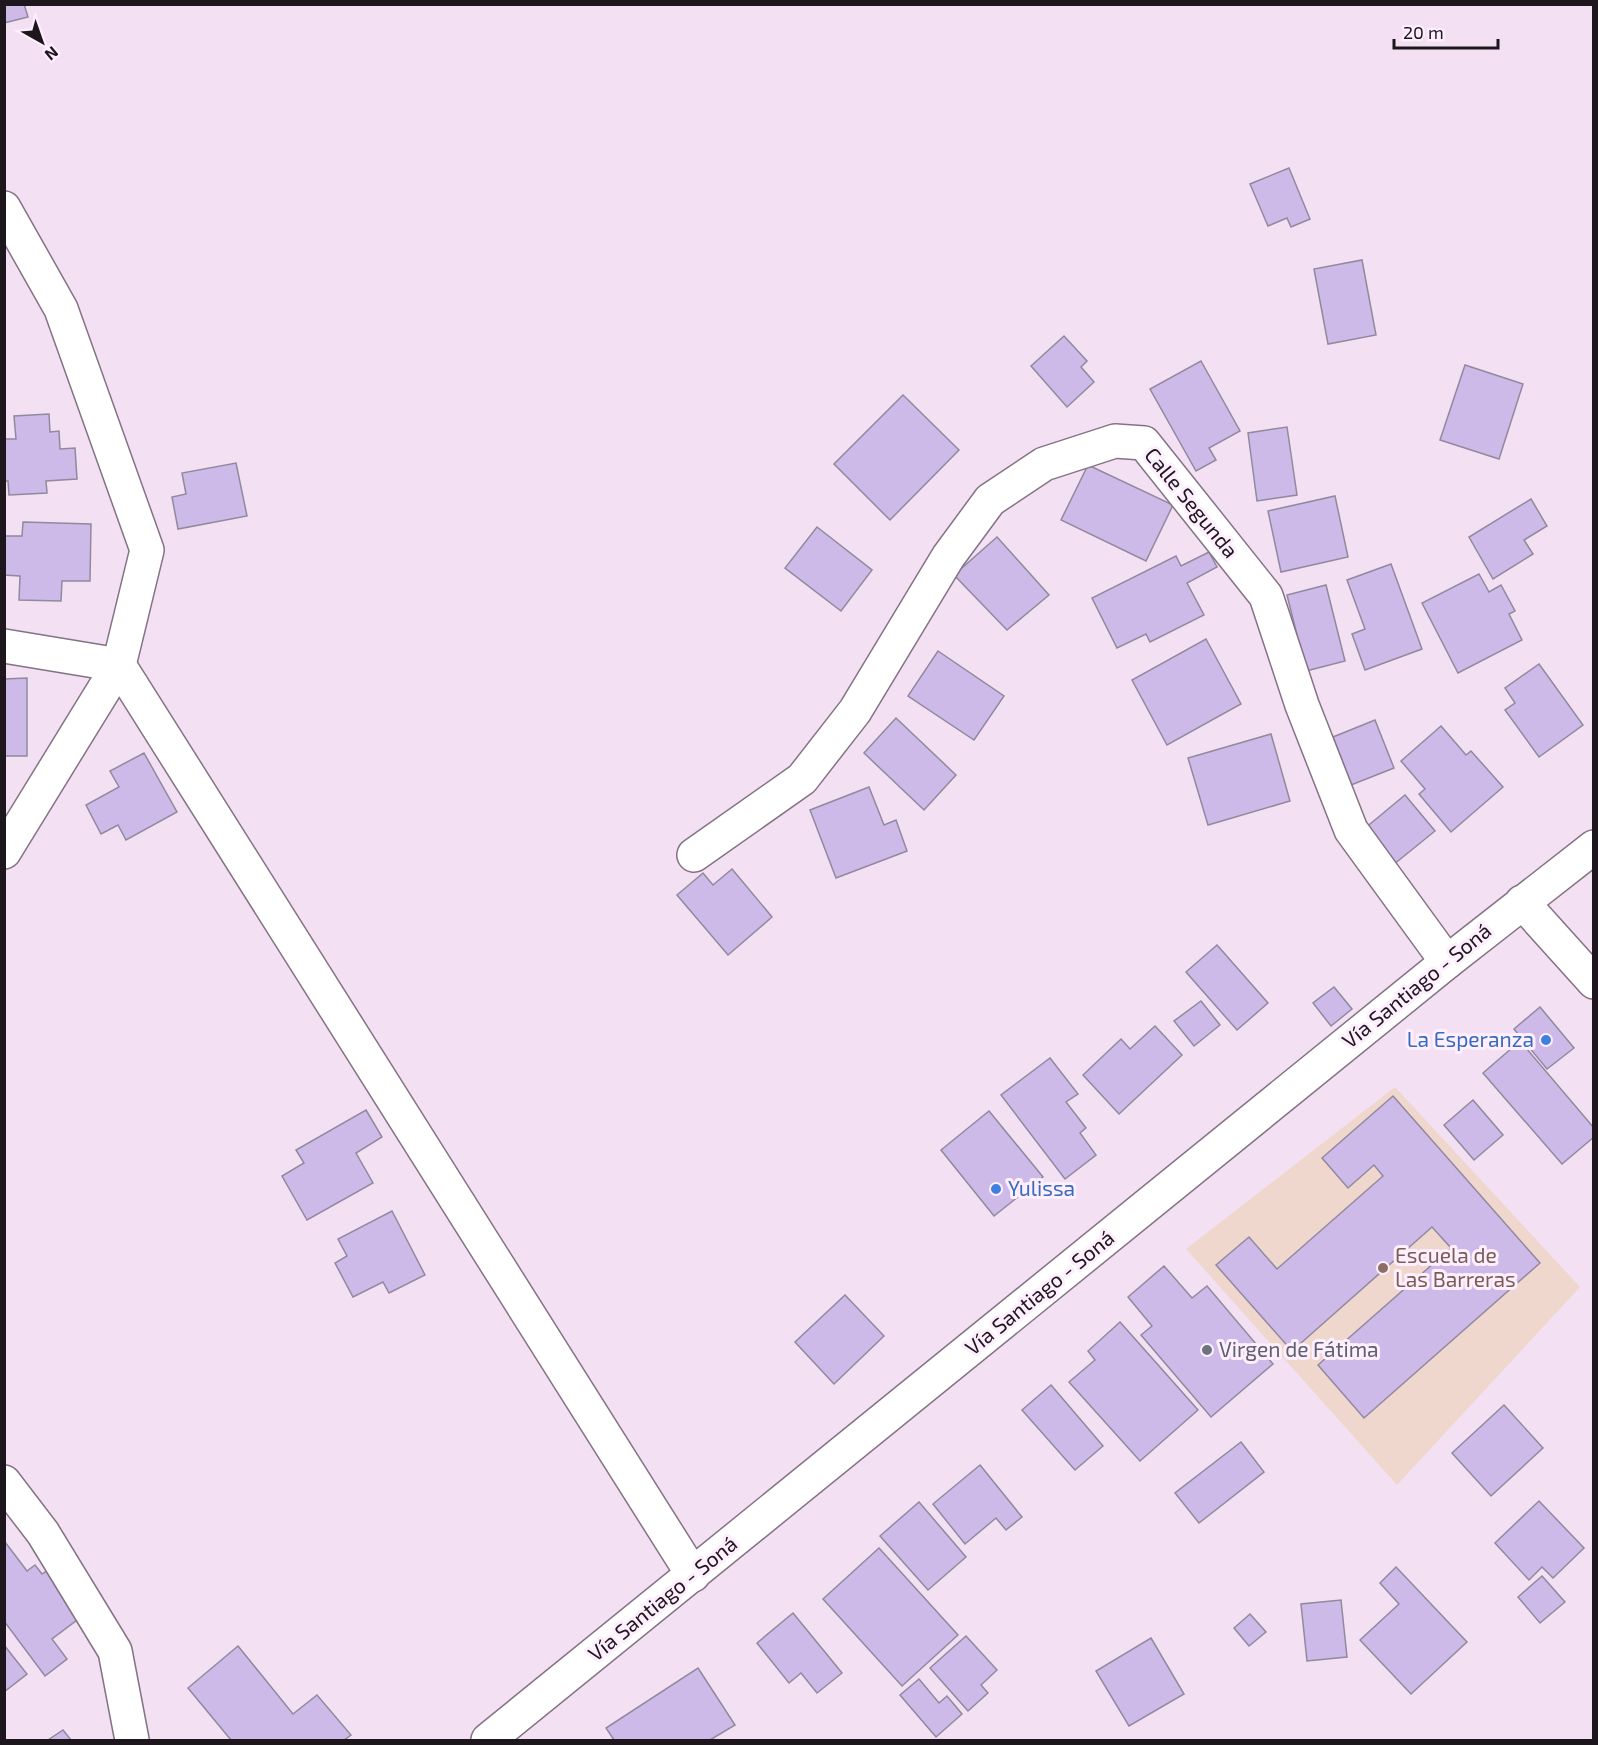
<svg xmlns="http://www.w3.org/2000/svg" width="1598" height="1745" viewBox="0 0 1598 1745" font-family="'Exo 2',sans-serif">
<rect width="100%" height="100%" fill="#f3e0f3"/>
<path fill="#efd7ce" d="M1395,1087l185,200 -183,198 -211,-236z"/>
<g fill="#cdbae9" stroke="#91899e" stroke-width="1.5">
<path d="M4,4h20l4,13 -24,6z"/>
<path d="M1289,168l21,51 -19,8 -4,-9 -19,8 -18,-42z"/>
<path d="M1362,260l14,75 -48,9 -14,-75z"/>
<path d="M1064,336l23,25 -6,6 13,15 -27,25 -36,-41z"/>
<path d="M1201,361l39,70 -31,17 7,12 -20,11 -46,-82z"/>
<path d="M1465,365l58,19 -24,75 -59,-19z"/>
<path d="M903,395l56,55 -69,70 -56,-56z"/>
<path d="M49,414l1,18 9,-1 1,18 15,-1 2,31 -31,2 1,12 -38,2 -1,-14h-4v-42h12l-2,-23z"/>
<path d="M1287,427l10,68 -40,6 -9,-68z"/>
<path d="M236,463l11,53 -69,13 -6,-32 14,-3 -4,-21z"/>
<path d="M1088,465l85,40 -27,56 -85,-41z"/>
<path d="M1335,496l13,61 -67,15 -13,-61z"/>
<path d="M1531,499l16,27 -23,14 9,14 -40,25 -24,-42z"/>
<path d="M23,522l68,2 -1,57h-28l-1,20 -42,-1 1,-24 -16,-1v-39h18z"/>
<path d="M817,527l55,43 -31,41 -56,-43z"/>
<path d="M997,537l52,58 -42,35 -53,-55z"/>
<path d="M1209,552l8,15 -30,16 17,32 -54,27 -4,-8 -29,14 -25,-50 84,-42 5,10z"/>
<path d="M1391,564l31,85 -57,21 -13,-36 13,-5 -18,-49z"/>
<path d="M1479,574l10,18 12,-7 14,26 -6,3 13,26 -64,33 -36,-70z"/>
<path d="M1326,585l19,76 -39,10 -19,-76z"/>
<path d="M1206,639l35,65 -74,41 -35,-65z"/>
<path d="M938,651l66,45 -30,44 -66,-44z"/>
<path d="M1539,664l44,61 -44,32 -34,-47 10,-7 -10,-15z"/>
<path d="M27,678v78h-23v-77z"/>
<path d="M896,718l60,57 -32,35 -60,-57z"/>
<path d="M1375,720l19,48 -43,17 -18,-48z"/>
<path d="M1441,726l25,29 5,-4 32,36 -52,45 -32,-38 6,-5 -24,-28z"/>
<path d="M1271,734l19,67 -82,24 -20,-67z"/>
<path d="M144,753l33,59 -51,28 -8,-15 -17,9 -15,-29 33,-18 -9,-16z"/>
<path d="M869,787l15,38 12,-5 11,31 -71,27 -26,-68z"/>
<path d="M1405,795l30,36 -42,34 -29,-36z"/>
<path d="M732,869l40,48 -44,38 -51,-60 26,-22 10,12z"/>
<path d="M1217,945l51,58 -31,27 -51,-58z"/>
<path d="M1334,987l18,22 -21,17 -18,-23z"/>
<path d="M1201,1001l19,24 -26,21 -20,-25z"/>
<path d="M1540,1007l34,41 -27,21 -33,-40z"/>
<path d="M1155,1026l27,29 -63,59 -36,-39 38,-36 9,10z"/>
<path d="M1520,1041l74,87v9l-32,27 -79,-91z"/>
<path d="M1050,1058l28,36 -12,8 20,26 -6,5 16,22 -31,24 -64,-84z"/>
<path d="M1393,1096l147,167 -176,155 -46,-53 133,-117 -19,-21 -140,124 -76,-86 33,-28 28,32 106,-93 -9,-11 -26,23 -26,-30z"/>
<path d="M1473,1100l30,35 -29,25 -30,-35z"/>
<path d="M366,1110l16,27 -26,16 17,30 -66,37 -25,-44 22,-13 -8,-13z"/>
<path d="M989,1111l54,66 -49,39 -53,-66z"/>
<path d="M392,1211l33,64 -36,18 -6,-11 -30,15 -18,-34 12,-7 -9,-17z"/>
<path d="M1164,1266l28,32 15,-12 66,78 -62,53 -70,-82 11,-9 -24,-29z"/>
<path d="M845,1295l39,41 -50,48 -39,-42z"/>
<path d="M1120,1322l78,88 -58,51 -71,-79 26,-22 -7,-9z"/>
<path d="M1051,1385l52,61 -28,24 -53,-60z"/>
<path d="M1504,1405l39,43 -52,48 -39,-43z"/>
<path d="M1241,1442l23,30 -65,51 -24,-30z"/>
<path d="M980,1465l42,52 -16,13 -10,-12 -31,26 -32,-40z"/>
<path d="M1539,1501l45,47 -31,30 -11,-11 -13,13 -34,-37z"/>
<path d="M919,1502l47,55 -38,33 -48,-54z"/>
<path d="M5,1542l22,29 8,-6 7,9 9,-6 34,46 -33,25 15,20 -22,17 -41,-55z"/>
<path d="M879,1548l79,87 -56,51 -79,-87z"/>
<path d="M1396,1567l71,75 -56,52 -51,-54 39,-36 -19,-21z"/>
<path d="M1542,1576l23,26 -25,21 -22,-26z"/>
<path d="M1341,1600l6,57 -40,4 -6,-57z"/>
<path d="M793,1613l49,60 -25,20 -16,-20 -12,10 -32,-40z"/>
<path d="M1250,1614l16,18 -17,14 -15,-18z"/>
<path d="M966,1636l31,34 -16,15 7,8 -20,18 -38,-43z"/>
<path d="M1151,1638l33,56 -55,32 -33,-55z"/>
<path d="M4,1645l23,29 -23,18z"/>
<path d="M238,1646l55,68 24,-19 34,40 -7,5h-113l-43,-52z"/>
<path d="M698,1668l37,57 -25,15h-96l-8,-12z"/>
<path d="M919,1679l20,24 8,-7 15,18 -26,23 -36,-42z"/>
<path d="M63,1730l8,10h-23z"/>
</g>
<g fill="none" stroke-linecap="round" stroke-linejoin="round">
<defs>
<g id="minor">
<path d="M4,208l57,101 86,241 -28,115 -115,187"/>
<path d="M4,646l115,19 574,910"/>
<path d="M694,855l108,-76 53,-68 93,-154 42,-57 54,-36 71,-23 29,2 122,153 36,109 49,125 96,132"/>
<path d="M1522,902l72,80"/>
<path d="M4,1482l39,51 72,118 17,89"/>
</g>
<path id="primary" d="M488,1740l959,-778 147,-115"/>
</defs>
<use href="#minor" stroke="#847384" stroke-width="36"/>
<use href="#primary" stroke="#847384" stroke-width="36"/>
<use href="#minor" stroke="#fff" stroke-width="33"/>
<use href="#primary" stroke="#fff" stroke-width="33"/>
</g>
<g fill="#3f7fe0" stroke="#feeefe" stroke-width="2">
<circle cx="1546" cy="1040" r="6"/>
<circle cx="996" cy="1189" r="6"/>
</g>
<circle fill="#8d6e63" stroke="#feeefe" stroke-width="2" cx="1383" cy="1268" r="6"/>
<circle fill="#6b7280" stroke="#feeefe" stroke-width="2" cx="1207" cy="1350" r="6"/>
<g text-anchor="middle" stroke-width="6" stroke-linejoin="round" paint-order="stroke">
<g font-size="21" fill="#1d161d" stroke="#feeefe">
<text transform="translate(1191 503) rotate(51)" y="7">Calle Segunda</text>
<text transform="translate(1417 986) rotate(-39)" y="7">Vía Santiago - Soná</text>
<text transform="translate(1040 1293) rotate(-39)" y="7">Vía Santiago - Soná</text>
<text transform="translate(663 1599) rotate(-39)" y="7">Vía Santiago - Soná</text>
</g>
<g font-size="21" fill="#366cbe" stroke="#feeefe" text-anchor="end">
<text x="1534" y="1047">La Esperanza</text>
<text x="1008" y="1196" text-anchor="start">Yulissa</text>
</g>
<g font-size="21" fill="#785e54" stroke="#feeefe" text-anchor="start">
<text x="1395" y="1263">Escuela de<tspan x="1395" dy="24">Las Barreras</tspan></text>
</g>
<g font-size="21" fill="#5b616d" stroke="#feeefe" text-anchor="start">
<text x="1219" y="1357">Virgen de Fátima</text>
</g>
</g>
<rect width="1598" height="1745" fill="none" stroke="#1d161d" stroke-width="12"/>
<g transform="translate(42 42) rotate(140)" stroke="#feeefe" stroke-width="4.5" paint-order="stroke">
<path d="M0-4.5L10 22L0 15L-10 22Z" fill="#1d161d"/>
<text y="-9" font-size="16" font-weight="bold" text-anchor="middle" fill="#1d161d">N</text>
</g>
<path d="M1394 39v9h104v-9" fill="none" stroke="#1d161d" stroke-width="3"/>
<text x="1403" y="39" font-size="18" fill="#1d161d" stroke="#feeefe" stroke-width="4.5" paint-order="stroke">20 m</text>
</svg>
